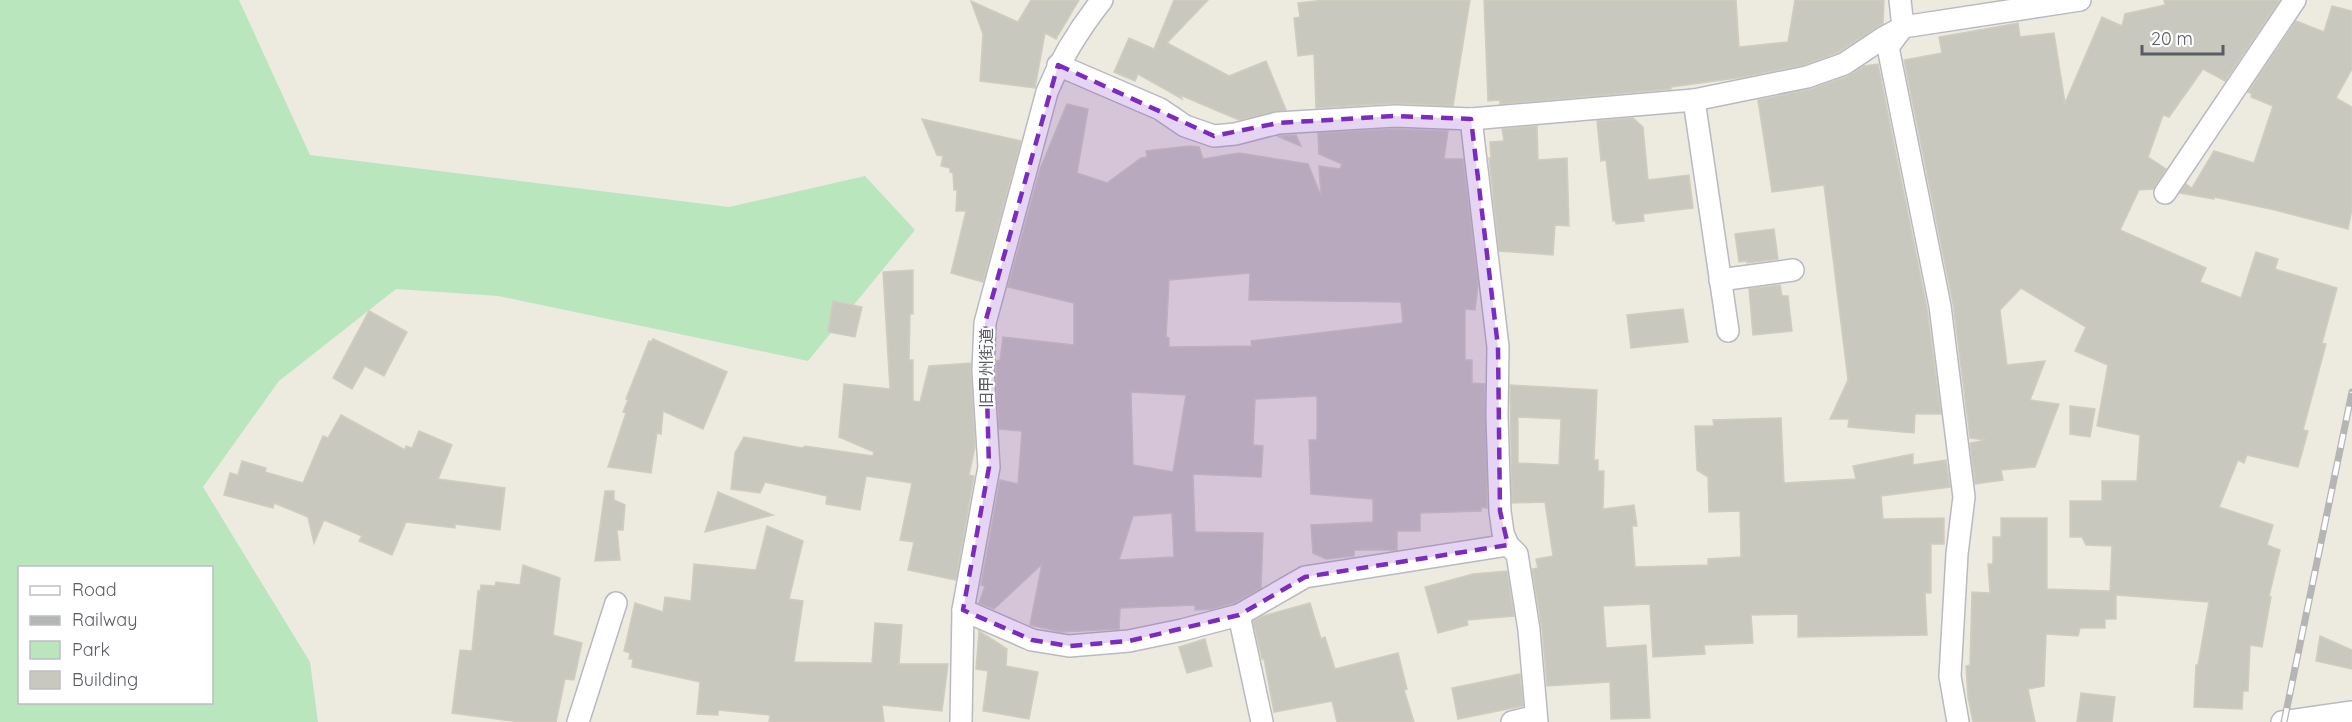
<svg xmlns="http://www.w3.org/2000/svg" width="2352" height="722" viewBox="0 0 2352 722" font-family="Quicksand,'Noto Sans JP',sans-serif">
<rect width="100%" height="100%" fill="#edebe0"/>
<path fill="#bae6be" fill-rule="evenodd" d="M0,0h239l71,155 419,52 136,-31 50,54 -107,131 -310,-65 -102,-7 -117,92 -76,106 107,175 8,60h-318zM20,568h192v134h-192z"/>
<g fill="#c9c8bf" stroke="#d1cdbe" stroke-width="1.5" fill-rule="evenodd">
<path d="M1031,0h48l-23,39 -11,-6 -10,55 -55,-7 3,-47 -12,-33 47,21z"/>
<path d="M1174,0h34l-41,43 62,33 37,-15 20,49 -47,10 -59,-25 2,4 -44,-25 -3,7 -21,-9 15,-34 25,11z"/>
<path d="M1325,0h145l-17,106 -59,-3 -78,5 -2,-54 -16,2 -4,-38 6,-1 -2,-14z"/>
<path d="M1484,0h252l3,47 49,-5 7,-42h89l-1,24 -46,29 -33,12 -67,13 -66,9v2l-171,15v-4l-12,1z"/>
<path d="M2164,0h116l-55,81 -22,-12 -34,48 -6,-2 -15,42 18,12 -13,20 -14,1 -19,40 86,38 -6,14 41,16 15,-46 22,7 -3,10 62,19 -15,55 4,1 -23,86 5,1 -10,36 -51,-12 -3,8 -6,-3 -19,47 54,18 -6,20 13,5 -11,46 2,1 -9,50 -12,-2 -2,46h-5l-1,18 -48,-2 2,-42h2l11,-63 -93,-7v24h-11v9h-25l-2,8 -32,-2 -2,52 -16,3 7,33h-62l-5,-25 -2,-31 4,-1 2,-73 18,1 -2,-29h5v-27h8v-19h46v71l63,2 2,-45 -26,-1 -4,-8h-12v-36h32v-20h35l3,-46 -43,-9 11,-61 -33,-14 11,-24 -65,-39 -21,22 7,55 38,-4 -15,39 29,4 -24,63 -34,3 2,10 -28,4 -5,-41 16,-3 -16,-2 -17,-134 -49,-244 38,-7 -3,-16 79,-14 2,14 34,-4 11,70 37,-86 20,9 3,-12 40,-9z"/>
<path d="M2332,6l20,5v58l-16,29 16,9v102l-4,20 -73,-19 -61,-13v2l-34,-6 6,-9 6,4 22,-37 40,12 19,-57 -22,-9 1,-3 -4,-2 48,-71 28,11z"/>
<path d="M1878,64l49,244 14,106h-26l-1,19 -66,-6 1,-8h-19l18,-39 -24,-195 -52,7 -14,-92 53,-11 37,-13 16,-10z"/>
<path d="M1067,104l21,5 -11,64 30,10 34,-25 6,-1 -1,-6 44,-5 9,1 4,12 36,-6 69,11 13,32 -2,-30 21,3 2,-5 -23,-10 -1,-21 77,-4 53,2 -4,28h19l15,125 -3,26 -10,-1v51h7v23l13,1 2,124 -6,-1v4l-61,2v18h-23v19h-43v6l-28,3 -13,-6 -2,-28 62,-3v-23l-62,-5 -2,-54h8v-44l-62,3 -2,46 10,1 -2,31 -68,-3 2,58 68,1 -2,55 -27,15 -22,6 -17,1v-5l-75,3 -1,21 -58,3 -31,-7 12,-61 -48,45 -15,-6 6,-17 -4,-1 19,-105 18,4 4,-53 -23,-2 -3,-59v-9l4,-1 3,-23 71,8v-42l-66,-16 32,-118zM1250,273l-1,27 152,2 2,21 -152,18 1,5 -83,1v-9l-3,-1 3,-57zM1131,392l55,3 -13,77 -40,-7zM1172,513l2,44 -55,3 14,-44z"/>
<path d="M1633,118l10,9 5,53 41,-5 4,33 -50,6 1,7 -28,3v-3h-3l-7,-61 -5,1 -4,-40z"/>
<path d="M922,119l99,22 -38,141 -32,-9 15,-62h-10l1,-21h-3l-1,-17 -3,-1v-4l-9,-2 2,-10 -6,-1z"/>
<path d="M1537,126l1,34 29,-2 2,68 -14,-1 -2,30 -54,-4 -10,-93h2l-1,-16 14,-1 -2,-12z"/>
<path d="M1296,135l5,11 -24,-10h3z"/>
<path d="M1774,229l4,30 -31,4v-2l-8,1 -4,-28z"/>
<path d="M913,270v44h-3l-1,46h4v41l7,1 9,-36 42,-3 4,84 -6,28 5,1 -18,104 -48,-10 6,-28 -14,-2 12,-57 -46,-7 -6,34 -34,-6 1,-8 -62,-14 -5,11 -29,-4 4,-36 9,-16 58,11 3,-2 68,10 1,-4 -35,-15 5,-53 46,5 -7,-117z"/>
<path d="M1780,285l2,11h6l4,35 -39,4 -4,-46z"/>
<path d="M833,301l29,6 -7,30 -27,-5z"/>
<path d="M1683,309l5,33 -57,6 -4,-33z"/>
<path d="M369,311l38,21 -23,44 -19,-10 -13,23 -19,-11z"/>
<path d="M653,339l74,33 -24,57 -40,-18 -2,23 -4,-1 -6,40 -43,-6 18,-54 -3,-1 5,-12 -2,-1 23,-58 2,1z"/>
<path d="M1510,385l87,5 -3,70h4v11h6l-1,38 31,-4 3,21h-5l3,41 73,-2v-6l33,-2 -1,-46 -31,1 -1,-35 -11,-7 -2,-44h19l-1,-6 68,-2 3,65 72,-4 -3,-13 60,-12v11l33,-5 4,27 -69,9 2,23 61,-1v26h-13v49h-6l2,42 -129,2v-23l-47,1 2,28 -49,2 1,9 -52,3 -3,-53 -47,2 3,42 40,-3 4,73 -39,1 -1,-37 -63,4 -5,-57 -10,-60 6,-1 -2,-9 17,-3 -8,-54 -33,1zM1518,417l43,2 -2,46 -41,-2z"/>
<path d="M2070,406l25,3 -5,28 -20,-3z"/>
<path d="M341,415l64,35 1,-4 6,2 7,-17 33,14 -14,34 67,9 -5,42 -45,-6v4l-49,-6 -14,33 -33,-14 3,-5 -38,-16 -10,23 -6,-26 -34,-14 -1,5 -49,-13 6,-22 8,2 4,-14 24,7 -1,4 38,11 20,-47 5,2z"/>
<path d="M605,491h9v9l11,5 -2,25h-6l3,30 -25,1z"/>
<path d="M718,492l55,23 -68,17z"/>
<path d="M767,526l36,15 -14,58 14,2 -9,61 78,1 3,-40 27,2 -3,39h49l-6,47 -60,-6 2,17h-115l1,-7 -52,-5v5l-21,-1 3,-32 -68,-15 1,-8h-4l1,-6 -6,-2 11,-48 28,9 2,-15 26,4 3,-37 62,6z"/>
<path d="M523,565l37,13 -7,57 29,8 -8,37 -9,-1 -9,43h-36l-68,-9 8,-63 12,1 6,-60 2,1 1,-7 14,1 1,-4 24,3z"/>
<path d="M1507,571l7,45 -47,4 1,5 -30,8 -13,-46 48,-13z"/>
<path d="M1310,603l11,36 4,-2 10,32 63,-16 9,36 -3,1 10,32h-77l-5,-21 -58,11 -10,-53h-2l-9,-38 10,-5z"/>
<path d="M979,631l28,18 -1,17 32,6 -9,47 -46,-8 5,-40 -12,-2z"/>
<path d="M2320,636l32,14v19l-36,-8z"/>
<path d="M1205,639l7,27 -25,7 -8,-26z"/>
<path d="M1520,674l3,32 -65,13 -6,-31z"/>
<path d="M2081,693l34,4 -3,25h-35z"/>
</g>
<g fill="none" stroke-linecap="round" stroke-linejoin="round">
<defs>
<g id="street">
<path d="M1900,0l3,27 -15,20 52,259 24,191 -7,57 -7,122 8,46"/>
<path d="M1058,65l102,44 25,17 29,10 21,-2 43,-11 117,-7 76,3 223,-19 113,-23 37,-13 39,-26 20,-11 177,-27"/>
<path d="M1694,100l34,231"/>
<path d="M1471,119l27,228 -1,68 3,96 3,22 5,12 9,9 12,76 8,92"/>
<path d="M2165,193l130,-193"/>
<path d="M1720,280l73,-10"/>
<path d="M963,610l69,30 37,6 60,-5 53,-11 57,-15 66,-38 203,-32"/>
<path d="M1239,615l23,107"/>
<path d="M578,722l38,-119"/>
<path d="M961,722l2,-112 26,-143 -6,-97 2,-47 62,-231c14,-34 32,-63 55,-92"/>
<path d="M1512,722l24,-6"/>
<path d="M2282,722l70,-10"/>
</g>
</defs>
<use href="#street" stroke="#b8bac0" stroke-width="24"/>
<use href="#street" stroke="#fff" stroke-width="21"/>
<defs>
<path id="rail" d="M2284,722l68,-330"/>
</defs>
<use href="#rail" stroke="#b4b5b5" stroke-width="7"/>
<use href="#rail" stroke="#fff" stroke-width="4.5" stroke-dasharray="14" stroke-linecap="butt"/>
</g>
<path fill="#7b2cbf" fill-opacity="0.2" stroke="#7b2cbf" stroke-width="4.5" stroke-dasharray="12 8" stroke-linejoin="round" d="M1058,65l156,71 64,-13 117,-7 76,3 27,228 2,164 8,34 -203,32 -66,38 -110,26 -60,5 -37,-6 -69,-30 26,-143 -4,-144z"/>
<g text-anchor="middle" stroke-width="4.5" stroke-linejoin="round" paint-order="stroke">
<g font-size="16" fill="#595c62" stroke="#fff">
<text transform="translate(986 368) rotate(-90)" y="6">旧甲州街道</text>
</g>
</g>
<rect x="18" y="566" width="195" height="138" fill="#ffffff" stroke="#bdbec0" stroke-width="1.5"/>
<rect x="30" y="586" width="30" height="9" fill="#ffffff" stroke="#bdbec0" stroke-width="1.5"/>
<text x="72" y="596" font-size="18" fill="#595c62">Road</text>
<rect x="30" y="616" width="30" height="9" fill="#b4b5b5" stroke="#bdbec0" stroke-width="1.5"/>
<text x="72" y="626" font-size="18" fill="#595c62">Railway</text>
<rect x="30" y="641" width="30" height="18" fill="#bae6be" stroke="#bdbec0" stroke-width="1.5"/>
<text x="72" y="656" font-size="18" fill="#595c62">Park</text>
<rect x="30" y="671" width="30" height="18" fill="#c9c8bf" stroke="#bdbec0" stroke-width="1.5"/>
<text x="72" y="686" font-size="18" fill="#595c62">Building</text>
<path d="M2142 45v9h81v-9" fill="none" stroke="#595c62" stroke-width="3"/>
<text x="2151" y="45" font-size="18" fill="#595c62" stroke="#ffffff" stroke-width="4.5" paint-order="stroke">20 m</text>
</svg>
